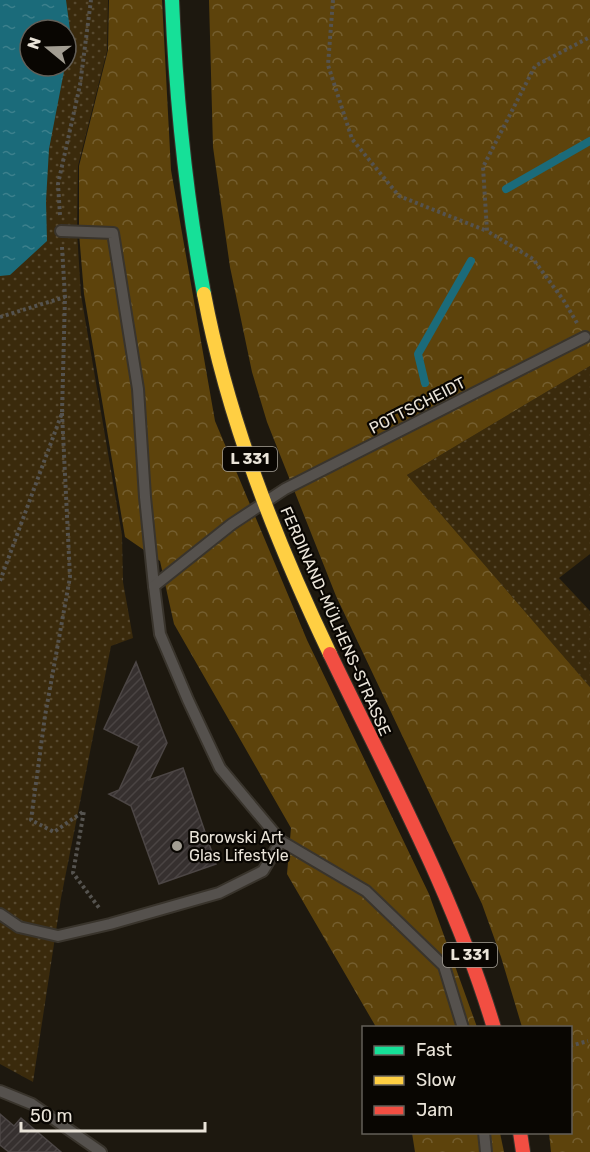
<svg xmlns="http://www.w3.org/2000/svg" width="590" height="1152" viewBox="0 0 590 1152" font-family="Rubik,sans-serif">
<defs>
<pattern id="grass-dots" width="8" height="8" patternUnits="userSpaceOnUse" patternTransform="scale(1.5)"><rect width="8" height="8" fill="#3a2a0c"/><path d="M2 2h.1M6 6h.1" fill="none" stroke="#57492f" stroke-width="1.8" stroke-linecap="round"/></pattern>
<pattern id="forest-crowns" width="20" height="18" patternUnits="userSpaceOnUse" patternTransform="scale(1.5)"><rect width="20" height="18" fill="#5d430c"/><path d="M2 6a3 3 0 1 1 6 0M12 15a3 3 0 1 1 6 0" fill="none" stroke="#745e2f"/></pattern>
<pattern id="water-ripples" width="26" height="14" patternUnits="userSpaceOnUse" patternTransform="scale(1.5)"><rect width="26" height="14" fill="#1b6b7a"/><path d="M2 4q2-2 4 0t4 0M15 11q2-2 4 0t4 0" fill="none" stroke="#3c808c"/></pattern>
<pattern id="building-hatch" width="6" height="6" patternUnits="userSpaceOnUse" patternTransform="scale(1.5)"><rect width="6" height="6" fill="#36302f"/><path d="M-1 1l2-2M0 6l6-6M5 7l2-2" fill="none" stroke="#4a4443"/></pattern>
</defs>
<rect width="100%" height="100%" fill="#1d180f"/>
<g fill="url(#grass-dots)" fill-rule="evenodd">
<path d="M0,0h108l-1,51 -29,115 -1,66 4,63 41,240 1,47 10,56 -22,8 -50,252 -28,184 -33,-18zM30,30h36v36h-36z"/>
<path d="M590,366v188l-31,24 31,33v76l-183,-212z"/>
</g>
<g fill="url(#forest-crowns)">
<path d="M109,0h53l9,170 44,251 92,219 122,254 48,133h-101l-89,-153 4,-46 -117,-204 -14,-63 -35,-24 -41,-243 -5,-61v-67l29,-116z"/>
<path d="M209,0h381v366l-183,109 183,212v465h-39l-2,-19 21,-1v-104l-48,-1 -21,-70 -19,-53 -146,-308 -69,-174 -15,-50 -22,-105 -17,-120z"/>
<path d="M412,1133h88l4,19h-89z"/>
</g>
<path fill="url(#water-ripples)" d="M0,0h66l5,37 -5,24v-31h-36v36h35l-16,83 -3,52 1,40 -37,34 -10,1z"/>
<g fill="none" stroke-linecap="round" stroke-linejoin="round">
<g stroke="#1b6b7a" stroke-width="8">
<path d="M506,189l84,-48"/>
<path d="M425,383l-7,-29 53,-93"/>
</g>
</g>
<g fill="url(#building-hatch)" stroke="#4c4645" stroke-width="1.5">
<path d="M136,662l31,81 -18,37 34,-12 33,96 -57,20 -28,-78 -22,-12 10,-4 20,-44 -35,-17z"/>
<path d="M0,1114l14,12 7,-8 40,34h-52l-9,-7z"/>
</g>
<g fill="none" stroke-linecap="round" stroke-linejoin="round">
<defs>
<g id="lane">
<path d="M61,231l52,2 25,156 7,108 9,89"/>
<path d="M0,914l19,13 39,9 52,-12 109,-31 44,-22 18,-30"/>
<path d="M463,1028l-19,-62 -78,-75 -85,-50 -61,-73 -32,-68 -28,-66 -6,-48 78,-62 53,-35 300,-152"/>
<path d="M0,1091l32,13 69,48"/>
<path d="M484,1132l2,20"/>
</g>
<path id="fast" d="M172,0c4,99 14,197 32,294"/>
<path id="slow" d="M204,294c24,126 71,245 126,360"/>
<g id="jam">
<path d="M330,654c59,123 125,243 164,374"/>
<path d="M520,1132l3,20"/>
</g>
</defs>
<use href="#lane" stroke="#39342c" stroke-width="14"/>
<use href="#fast" stroke="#39342c" stroke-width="16"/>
<use href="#slow" stroke="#39342c" stroke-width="16"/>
<use href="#jam" stroke="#39342c" stroke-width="16"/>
<g stroke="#55534f" stroke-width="4" stroke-dasharray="3 3" stroke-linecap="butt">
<path d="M333,0l-5,65 24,74 47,57 88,35"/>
<path d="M60,215l-2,-31 22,-99 11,-85"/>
<path d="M62,247l3,50"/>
<path d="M0,317l65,-20 -3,116 -62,168"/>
<path d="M577,323l-13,-22 -31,-42 -46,-28 -4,-64 52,-101 55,-29"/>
<path d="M62,413l8,164 -25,139 -14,104 23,12 30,-21 -11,62 27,36"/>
<path d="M570,1046l18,-5"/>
</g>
<use href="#lane" stroke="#55514d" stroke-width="10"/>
<use href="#fast" stroke="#16e098" stroke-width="14"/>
<use href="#slow" stroke="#ffcf43" stroke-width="14"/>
<use href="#jam" stroke="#f24e42" stroke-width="14"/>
</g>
<circle fill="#a29d92" stroke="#090602" stroke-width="2" cx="177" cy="846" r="6"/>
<g text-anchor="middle" stroke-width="4.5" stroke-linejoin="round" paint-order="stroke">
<g fill="#090602" stroke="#a6a198" stroke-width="1.5">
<rect x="223" y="447" width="54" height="24" rx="4.5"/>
<rect x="443" y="943" width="54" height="24" rx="4.5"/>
</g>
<g font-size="15" font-weight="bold" fill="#eae4d9">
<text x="250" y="464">L 331</text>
<text x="470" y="960">L 331</text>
</g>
<g font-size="16" fill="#eae4d9" stroke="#090602">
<text transform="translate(417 405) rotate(-27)" y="6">POTTSCHEIDT</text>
<text transform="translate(336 621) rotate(66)" y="6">FERDINAND-MÜLHENS-STRASSE</text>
</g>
<g font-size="16" fill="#eae4d9" stroke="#090602" text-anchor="start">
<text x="189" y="843">Borowski Art<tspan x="189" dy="18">Glas Lifestyle</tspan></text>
</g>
</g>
<rect x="362" y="1026" width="210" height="108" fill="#090602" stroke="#635f58" stroke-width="1.5"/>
<rect x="374" y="1046" width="30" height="9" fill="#16e098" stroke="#635f58" stroke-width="1.5"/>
<text x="416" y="1056" font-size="18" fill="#eae4d9">Fast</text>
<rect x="374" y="1076" width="30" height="9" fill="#ffcf43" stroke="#635f58" stroke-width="1.5"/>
<text x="416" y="1086" font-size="18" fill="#eae4d9">Slow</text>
<rect x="374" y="1106" width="30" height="9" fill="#f24e42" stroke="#635f58" stroke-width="1.5"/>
<text x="416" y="1116" font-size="18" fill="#eae4d9">Jam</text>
<g transform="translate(48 48) rotate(289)"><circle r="28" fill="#090602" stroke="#635f58" stroke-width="1.5"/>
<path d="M0-4.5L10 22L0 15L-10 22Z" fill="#a29d92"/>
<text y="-9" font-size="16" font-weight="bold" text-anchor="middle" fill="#eae4d9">N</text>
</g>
<path d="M21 1122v9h184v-9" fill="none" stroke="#eae4d9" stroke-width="3"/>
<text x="30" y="1122" font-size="18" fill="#eae4d9" stroke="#090602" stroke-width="4.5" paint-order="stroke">50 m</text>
</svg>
